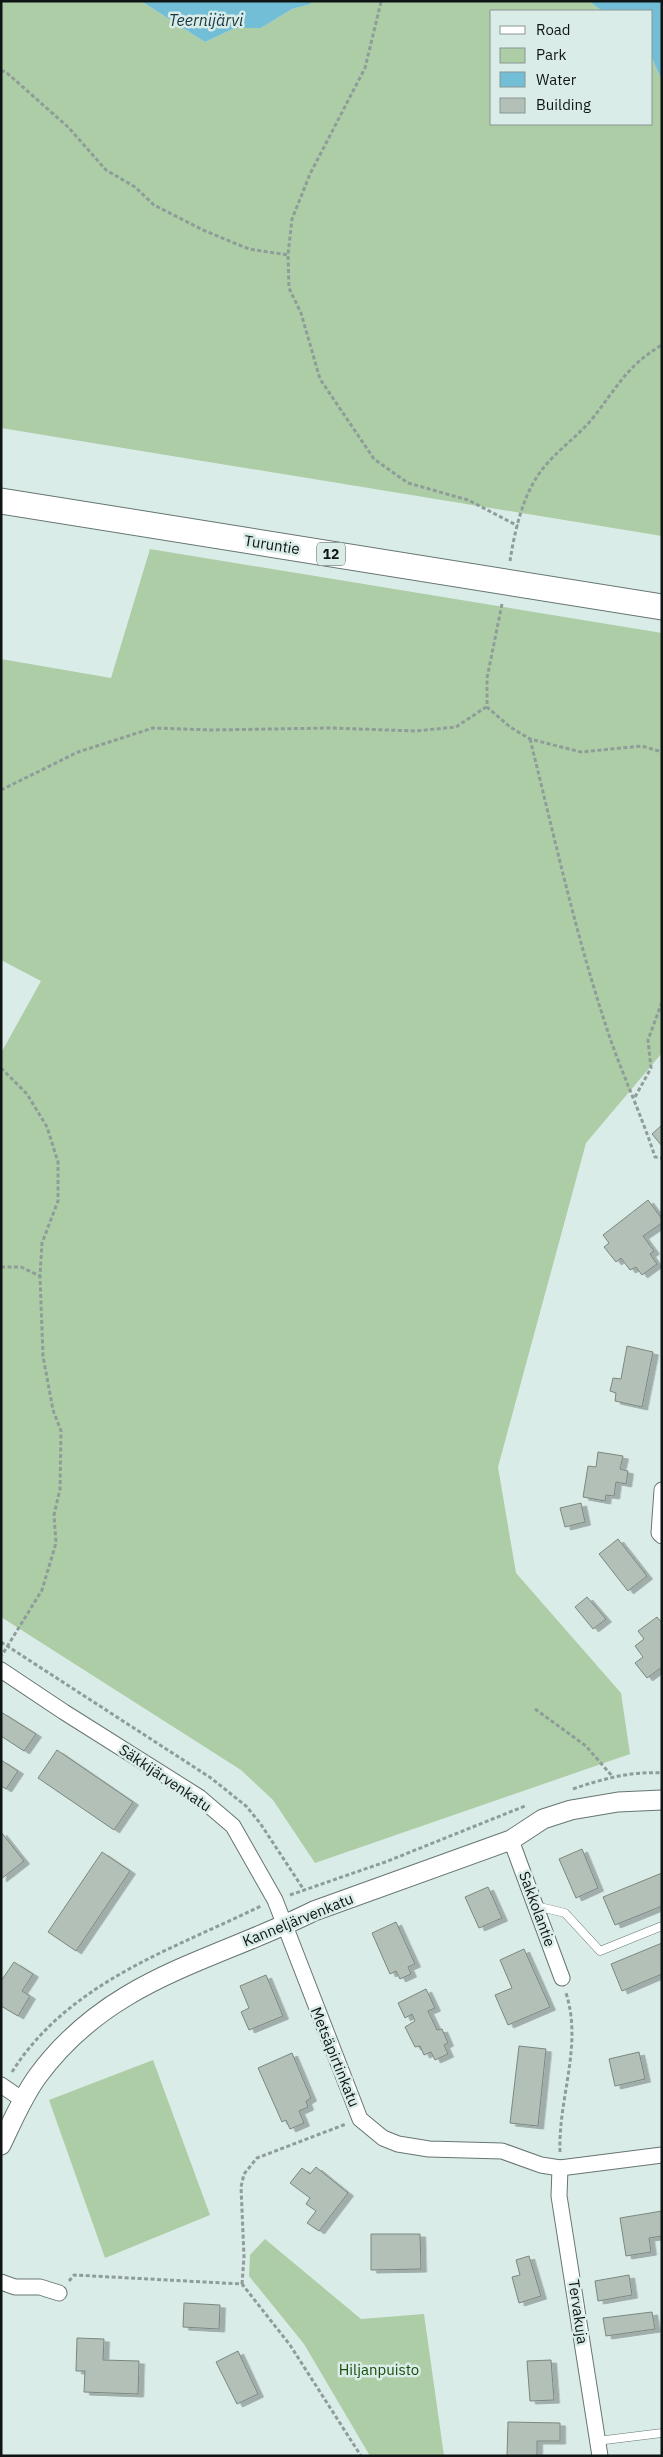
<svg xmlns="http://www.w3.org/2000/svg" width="663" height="2457" viewBox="0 0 663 2457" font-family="'IBM Plex Sans',sans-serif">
<defs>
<filter id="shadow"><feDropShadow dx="5.5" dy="3" stdDeviation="0" flood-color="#0004"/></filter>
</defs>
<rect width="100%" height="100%" fill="#daece8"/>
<g fill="#accda6">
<path d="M1,1h140l64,41 30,-14h26l31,-19 19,-5v-3h278l13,10h-110v113h160v-66l10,23v455l-661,-108z"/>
<path d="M150,549l512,84v420l-76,90 -88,324 18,106 105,120 9,61 -315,109 -42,-63 -32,-30 -240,-153v-564l40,-72 -40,-21v-301l110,19z"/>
<path d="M153,2060l57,155 -105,43 -56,-158z"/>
<path d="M265,2239l96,80 63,-5 20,142h-74l-66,-112 -55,-68 1,-21z"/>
</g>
<g fill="#73bed7">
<path d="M141,1h170v3l-19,5 -31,19h-26l-30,14z"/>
<path d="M589,1h73v80l-10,-23v-47h-50z"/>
</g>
<g fill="#b2c0b8" stroke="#7b8880" filter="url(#shadow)">
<path d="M662,1125v21l-10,-12z"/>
<path d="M648,1200l14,19v4l-19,13 11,15 -4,3 7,10 -15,11 -6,-8 -6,3 -9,-12 -5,4 -12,-15 5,-4 -6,-8z"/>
<path d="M627,1346l26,6 -11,55 -27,-6 1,-8 -6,-2 3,-13 8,1z"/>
<path d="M598,1452l25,4 -3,13 8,2 -2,13 -10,-2 -2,14 -8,-1 -1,6 -22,-4 5,-31 8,1z"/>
<path d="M581,1503l4,19 -20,5 -5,-19z"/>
<path d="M618,1539l29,37 -19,15 -29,-37z"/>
<path d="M587,1597l19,22 -13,10 -18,-22z"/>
<path d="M657,1617l5,6v44l-15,11 -12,-15 8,-6 -8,-11 9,-7 -6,-8z"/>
<path d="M1,1712l35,22 -12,17 -23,-15z"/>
<path d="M57,1750l76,52 -19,28 -76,-52z"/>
<path d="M1,1760l17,11 -12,18 -5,-3z"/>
<path d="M1,1832l23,29 -23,18z"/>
<path d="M582,1849l16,39 -22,10 -17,-39z"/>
<path d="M102,1852l28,19 -54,80 -28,-19z"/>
<path d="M662,1873v33l-47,19 -12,-28z"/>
<path d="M488,1887l14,31 -23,10 -14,-31z"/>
<path d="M396,1922l19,42 -7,3 3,7 -11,5 -4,-8 -6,3 -18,-41z"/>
<path d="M662,1943v31l-40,17 -11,-27z"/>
<path d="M524,1949l26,58 -42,18 -13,-30 17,-7 -12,-28z"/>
<path d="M14,1962l19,12 -11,17 8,5 -12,20 -17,-10v-25z"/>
<path d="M266,1975l17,41 -34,14 -8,-18 8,-4 -9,-22z"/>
<path d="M426,1989l9,19 -7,3 9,19 5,-1 6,14 -4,2 4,9 -13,6 -4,-8 -7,3 -4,-9 -5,1 -10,-20 10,-6 -3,-7 -7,4 -7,-15z"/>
<path d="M519,2046l27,3 -8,77 -28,-3z"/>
<path d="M639,2052l6,27 -30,7 -6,-27z"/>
<path d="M292,2053l19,45 -5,3 2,6 -9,4 5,12 -14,6 -4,-9 -4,2 -24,-54z"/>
<path d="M316,2167l32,26 -29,38 -12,-8 9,-12 -10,-7 4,-6 -20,-15 12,-15 8,6z"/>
<path d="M662,2211v25l-13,2 2,14 -25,4 -6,-38z"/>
<path d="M371,2234h49l1,35 -50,1z"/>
<path d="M529,2256l12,40 -22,7 -7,-26 8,-2 -4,-15z"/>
<path d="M629,2275l3,20 -34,6 -3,-20z"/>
<path d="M184,2303l36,2 -1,24 -36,-2z"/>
<path d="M652,2312l3,17 -49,7 -3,-18z"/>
<path d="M77,2338l27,1 -1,21 36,1 -1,33 -54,-2 1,-21h-9z"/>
<path d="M238,2351l20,43 -21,10 -21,-42z"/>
<path d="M551,2360l3,40 -24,1 -3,-40z"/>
<path d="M508,2422l52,1v18h-23v15h-30z"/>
</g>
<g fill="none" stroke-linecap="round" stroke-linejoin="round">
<defs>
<g id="service">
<path d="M536,1906l29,7 35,38 62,-25"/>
<path d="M597,2441l65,-8"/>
</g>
<g id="minor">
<path d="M662,1490l-3,43 3,3"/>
<path d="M1,1670l63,42 135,85 34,29 42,74 85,219 23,19 15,6 31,5 73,2 39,14 19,3 102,-13"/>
<path d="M511,1840l51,138"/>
<path d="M1,2085l22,15"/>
<path d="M560,2168l-1,28 41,260"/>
<path d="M1,2282l14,5h25l19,6"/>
</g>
<path id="tertiary" d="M1,2145c11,-23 21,-47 36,-68 72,-99 175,-115 277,-166l197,-71 32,-21 28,-9 47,-8 44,-2"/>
<path id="trunk" d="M1,501l661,106"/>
</defs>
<use href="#service" stroke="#667572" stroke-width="9"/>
<use href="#minor" stroke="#667572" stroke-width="17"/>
<use href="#tertiary" stroke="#667572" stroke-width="21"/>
<use href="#trunk" stroke="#667572" stroke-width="27"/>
<g stroke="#8f9d9a" stroke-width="3" stroke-dasharray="4 2.5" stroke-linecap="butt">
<path d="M381,2l-16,66 -55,106 -18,45 -4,36 1,33 12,25 19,66 54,80 34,24 60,17 50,26"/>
<path d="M1,70l6,3 61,54 38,43 29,17 19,18 49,25 46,19 39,6"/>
<path d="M510,561c5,-32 14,-72 36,-96 14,-17 32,-29 46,-46 25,-31 34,-53 70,-74"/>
<path d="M502,604l-15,74v29l23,20 20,12 51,13 61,-6 20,6"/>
<path d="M530,739c24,96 45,193 76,287 14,44 35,87 49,131l7,1"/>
<path d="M1,790l77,-38 75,-24 59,2 119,-2 84,3 41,-4 30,-20"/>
<path d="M1,1068l26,26 20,33 11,35v39l-16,42 -2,33 3,80 10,54 8,21 -1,58 -6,26 2,28 -14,47 -40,65"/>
<path d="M635,1097l16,-29 -3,-28 14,-38"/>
<path d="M1,1267h20l19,9"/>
<path d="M1,1642l210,136 35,28 14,17 44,67"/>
<path d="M535,1709l51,37 26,30"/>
<path d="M573,1789c29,-10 58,-18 89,-16"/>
<path d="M290,1895l98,-34 137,-55"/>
<path d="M12,2072c57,-90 159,-122 249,-166"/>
<path d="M560,2152c-2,-54 23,-106 6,-159"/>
<path d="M69,2281l5,-6 168,9 48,61 71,111"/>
<path d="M242,2284l2,-27 -3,-70 3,-13 13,-16 89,-34"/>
</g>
<use href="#service" stroke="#fff" stroke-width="8"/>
<use href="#minor" stroke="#fff" stroke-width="15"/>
<use href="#tertiary" stroke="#fff" stroke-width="19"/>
<use href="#trunk" stroke="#fff" stroke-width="25"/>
</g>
<g text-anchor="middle" stroke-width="5" stroke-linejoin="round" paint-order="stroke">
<rect fill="#daece8" stroke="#4c5654" stroke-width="1" x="317" y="542.5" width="28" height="23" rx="4"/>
<g font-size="14" font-weight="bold" fill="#0f1514">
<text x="331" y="559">12</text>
</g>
<g font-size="15" fill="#0f1514" stroke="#daece8">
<text transform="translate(272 545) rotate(9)" y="5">Turuntie</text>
<text transform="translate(165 1778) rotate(34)" y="5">Säkkijärvenkatu</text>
<text transform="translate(537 1909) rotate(70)" y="5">Sakkolantie</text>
<text transform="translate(298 1920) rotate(-22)" y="5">Kanneljärvenkatu</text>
<text transform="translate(335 2057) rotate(68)" y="5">Metsäpirtinkatu</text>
<text transform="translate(578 2312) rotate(82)" y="5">Tervakuja</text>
</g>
<g font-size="15" fill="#174e0b" stroke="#daece8">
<text x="379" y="2375">Hiljanpuisto</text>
</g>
<g font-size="16" font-style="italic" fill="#153843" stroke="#daece8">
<text x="206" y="26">Teernijärvi</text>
</g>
</g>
<rect width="663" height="2457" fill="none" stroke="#0f1514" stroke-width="5"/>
<rect x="490" y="10" width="162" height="115" fill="#daece8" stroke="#899693"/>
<rect x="500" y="26" width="25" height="8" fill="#ffffff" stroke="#899693"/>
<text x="536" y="35" font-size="15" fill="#0f1514">Road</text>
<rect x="500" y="48" width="25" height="15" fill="#accda6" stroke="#899693"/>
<text x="536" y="60" font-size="15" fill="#0f1514">Park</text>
<rect x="500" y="72" width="25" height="15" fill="#73bed7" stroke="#899693"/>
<text x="536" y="85" font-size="15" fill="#0f1514">Water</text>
<rect x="500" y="98" width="25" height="15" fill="#b2c0b8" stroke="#899693"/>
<text x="536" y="110" font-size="15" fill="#0f1514">Building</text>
</svg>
